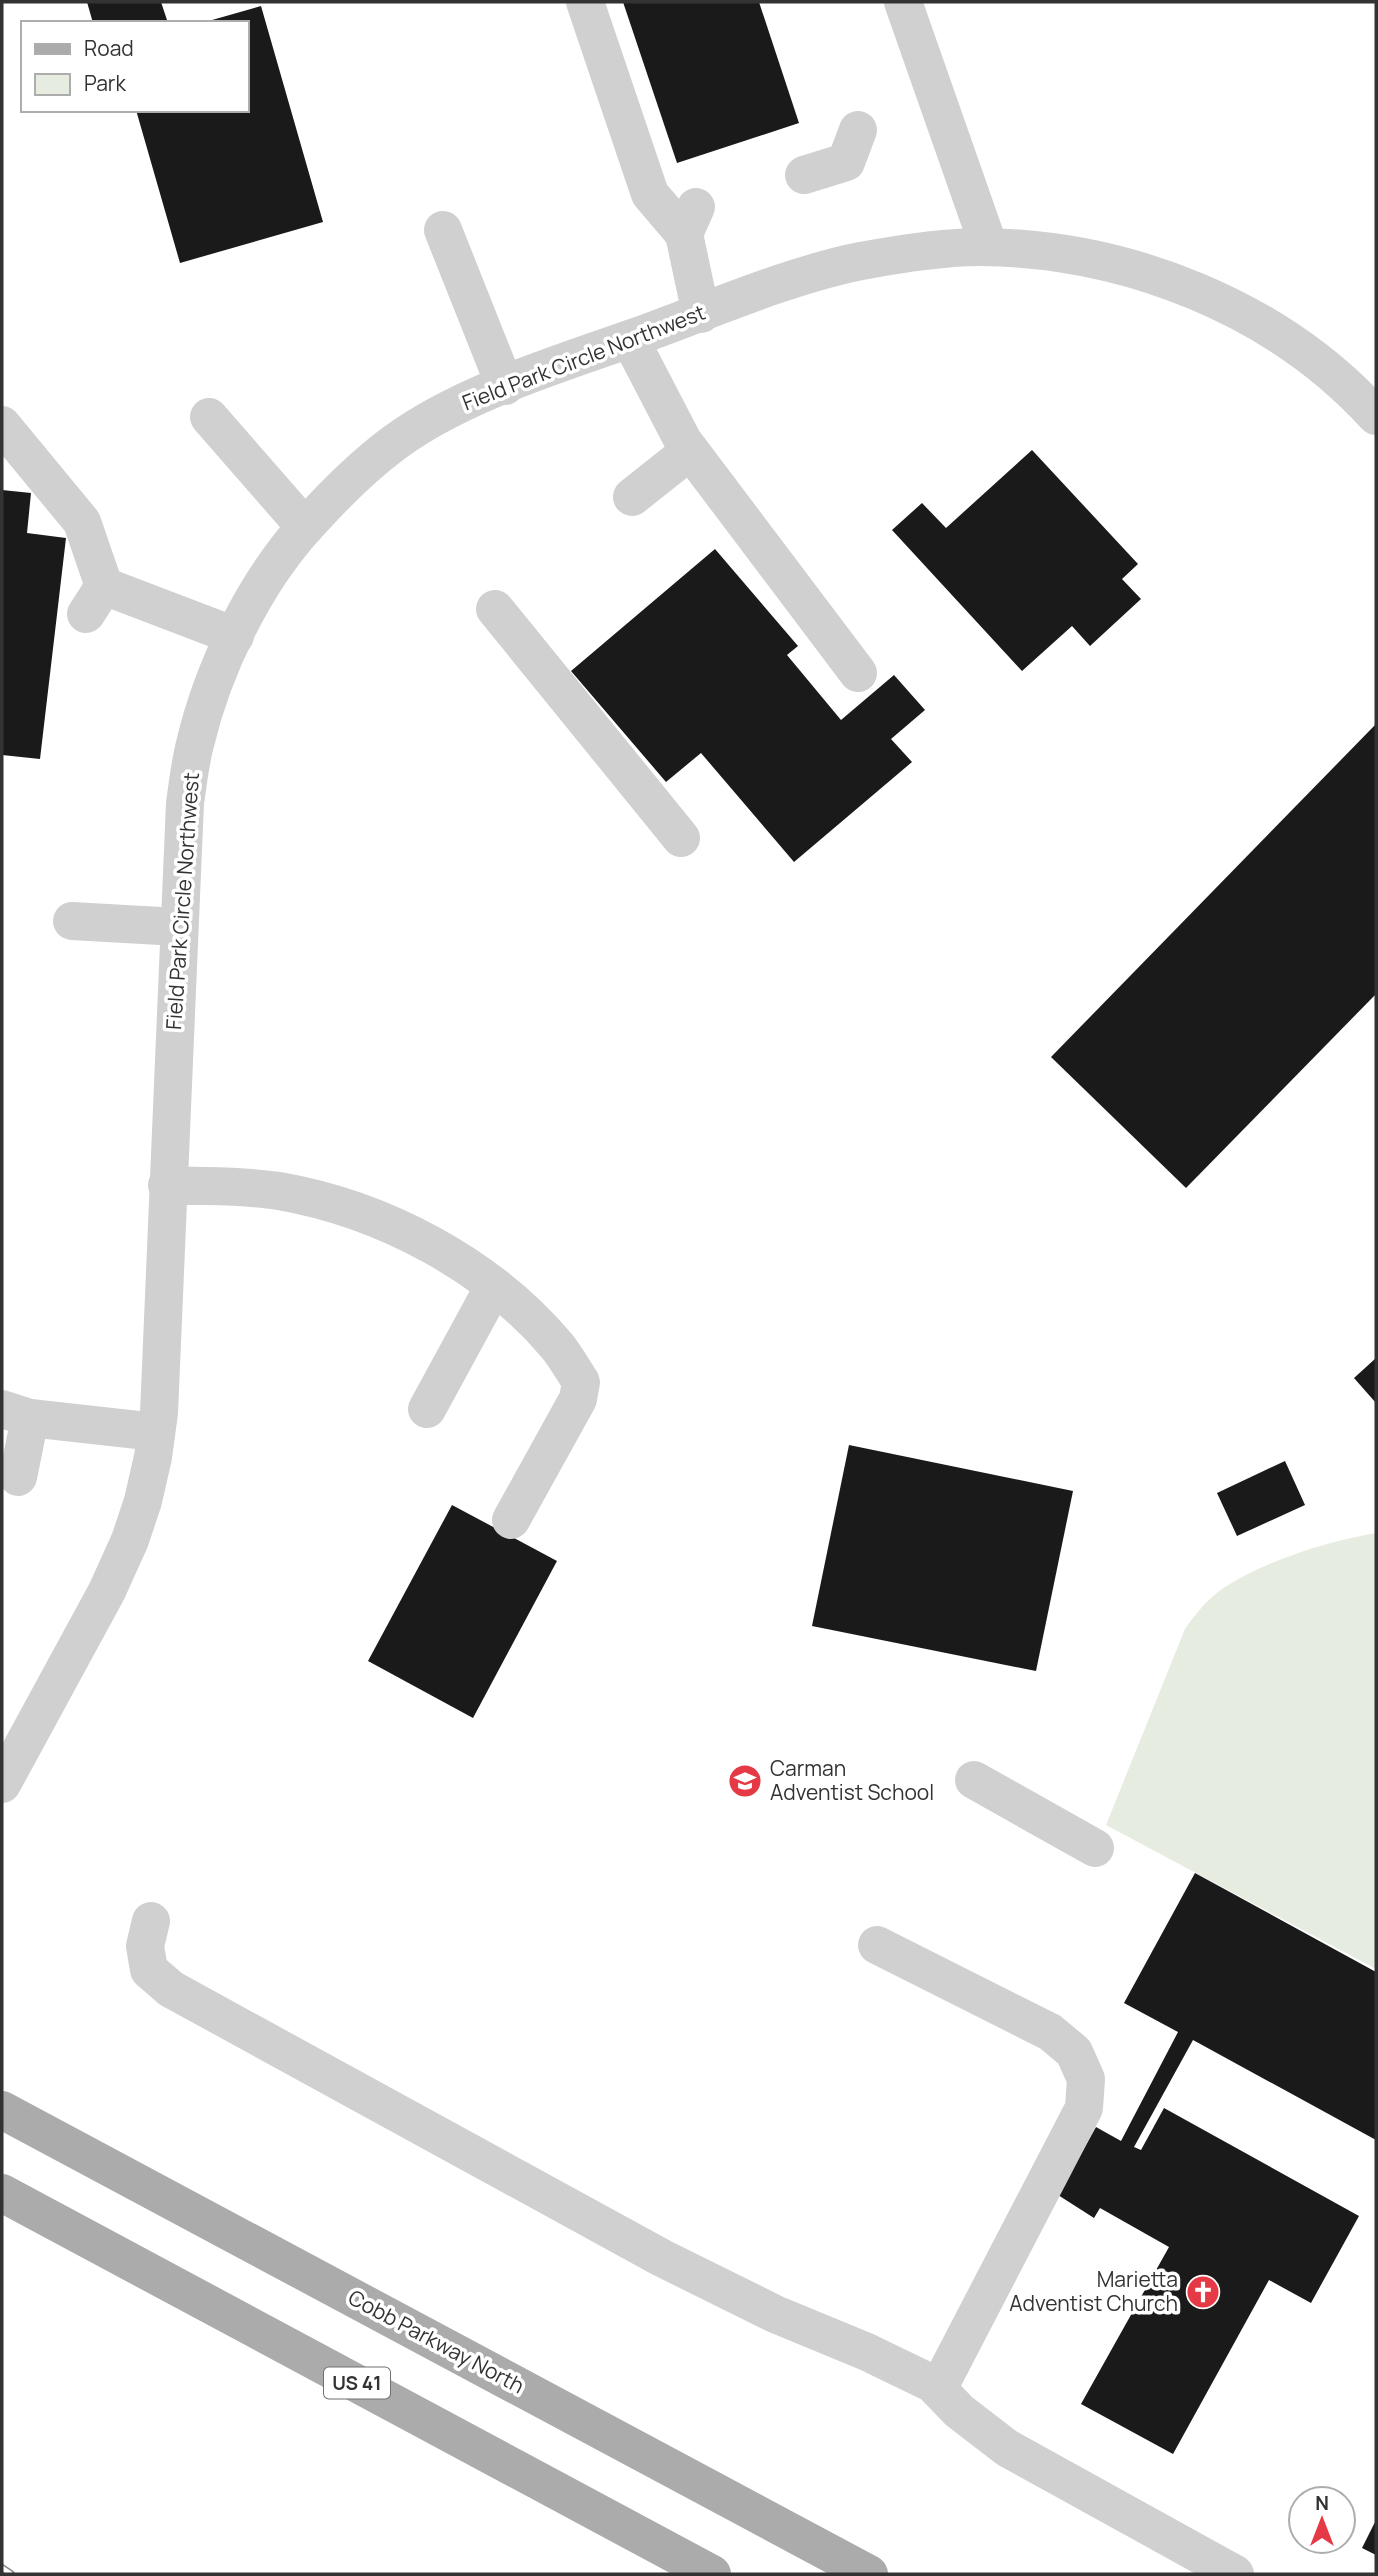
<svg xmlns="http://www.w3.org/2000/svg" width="1378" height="2576" viewBox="0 0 1378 2576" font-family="Manrope,sans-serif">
<rect width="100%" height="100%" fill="#fff"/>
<path fill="#e6ecdf" d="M1376,1533v436l-270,-144 79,-196c10,-14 19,-26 33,-37 39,-29 110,-51 158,-59z"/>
<g fill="#1a1a1a">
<path d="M87,2h74l7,21h-75z"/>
<path d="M623,2h136l40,121 -122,40z"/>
<path d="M261,6l62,216 -143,41 -44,-153h111v-87l-42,-1z"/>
<path d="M1032,450l106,114 -16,15 19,20 -51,47 -18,-20 -50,45 -130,-141 30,-27 24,25z"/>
<path d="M2,490l29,3 -4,40 39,5 -26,221 -38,-4z"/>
<path d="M715,549l83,97 -11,9 54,65 53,-45 31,35 -34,29 21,23 -118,100 -93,-109 -35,29 -95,-111z"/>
<path d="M1376,724v270l-190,194 -135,-131z"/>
<path d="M1376,1358v45l-22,-25z"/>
<path d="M849,1445l224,46 -37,180 -224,-45z"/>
<path d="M1285,1461l20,44 -68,31 -20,-43z"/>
<path d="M452,1505l105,56 -84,157 -105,-57z"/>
<path d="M1195,1873l181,99v168l-183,-100 -59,107 7,3 23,-42 195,108 -48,87 -42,-23 -96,174 -92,-50 88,-157 -69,-39 -6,10 -36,-23 38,-68 25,14 57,-109 -54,-29z"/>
<path d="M1376,2520v35l-14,-7z"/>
</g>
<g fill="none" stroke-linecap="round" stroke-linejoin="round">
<g stroke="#d0d0d0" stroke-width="38">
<path d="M585,2l65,192 34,40"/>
<path d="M903,2l86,245"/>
<path d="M804,175l42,-13 12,-32"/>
<path d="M696,207l-12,27 17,80"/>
<path d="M443,230l62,156"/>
<path d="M630,339l53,102 175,232"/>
<path d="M209,417l96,110"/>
<path d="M2,425l80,97 22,64"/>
<path d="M632,497l58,-46"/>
<path d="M104,586l131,50"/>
<path d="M495,609l186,229"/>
<path d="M86,614l18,-28"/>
<path d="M72,921l106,6"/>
<path d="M167,1185c37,2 76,0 112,6 104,18 210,74 278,155 9,11 16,24 24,36l-3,17 -67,121"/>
<path d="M2,1409l28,9 126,14"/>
<path d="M427,1409l67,-123"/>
<path d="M18,1477l12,-59"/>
<path d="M974,1780l121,68"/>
<path d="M2,1784l105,-193 23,-51 13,-39 10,-44 6,-44 26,-610c3,-20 5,-40 10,-59 18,-76 59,-161 112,-219 26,-29 56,-59 87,-82 67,-50 168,-80 247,-108 69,-25 149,-60 220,-74 38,-7 80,-14 119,-14 146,1 297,60 396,169"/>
<path d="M151,1921l-6,25 4,24 22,19 491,269 113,56 92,38 66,32 26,27 48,37 228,126"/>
<path d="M877,1945l173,87 24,20 12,27 -2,29 -146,281"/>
</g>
<g stroke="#ababab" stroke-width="38">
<path d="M2,2110l867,464"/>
<path d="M2,2193l710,381"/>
</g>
<defs>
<path id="rail" d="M2,2568l9,6"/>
</defs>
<use href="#rail" stroke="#888" stroke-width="8"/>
<use href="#rail" stroke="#fff" stroke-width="5" stroke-dasharray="16" stroke-linecap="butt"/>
</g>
<defs>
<symbol id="school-disc" viewBox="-11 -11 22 22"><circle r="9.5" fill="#e63946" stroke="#fff"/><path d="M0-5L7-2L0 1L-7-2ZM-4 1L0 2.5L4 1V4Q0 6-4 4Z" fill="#fff"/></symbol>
<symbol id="church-disc" viewBox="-11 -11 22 22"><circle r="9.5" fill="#e63946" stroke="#fff"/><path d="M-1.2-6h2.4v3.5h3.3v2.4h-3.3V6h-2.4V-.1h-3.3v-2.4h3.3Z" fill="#fff"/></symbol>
</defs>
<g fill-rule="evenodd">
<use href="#school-disc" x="726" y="1762" width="38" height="38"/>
<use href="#church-disc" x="1184" y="2273" width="38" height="38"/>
</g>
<g text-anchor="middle" stroke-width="7" stroke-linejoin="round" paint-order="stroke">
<rect fill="#fff" stroke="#707070" stroke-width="2" x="324" y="2367.5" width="66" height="31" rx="5"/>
<g font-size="19" font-weight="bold" fill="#333">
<text x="357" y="2390">US 41</text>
</g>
<g font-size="21" fill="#333" stroke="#fff">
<text transform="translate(584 358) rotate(-21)" y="7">Field Park Circle Northwest</text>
<text transform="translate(183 901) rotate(-86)" y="7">Field Park Circle Northwest</text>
<text transform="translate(436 2342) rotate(28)" y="7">Cobb Parkway North</text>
</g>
<g font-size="21" fill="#333" stroke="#fff" text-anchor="start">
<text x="770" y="1776">Carman<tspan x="770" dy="24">Adventist School</tspan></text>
<text x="1178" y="2287" text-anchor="end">Marietta<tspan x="1178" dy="24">Adventist Church</tspan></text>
</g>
</g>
<rect width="1378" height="2576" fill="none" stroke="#333333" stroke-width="7"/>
<rect x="21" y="21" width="228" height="91" fill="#ffffff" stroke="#adadad" stroke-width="2"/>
<rect x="35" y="44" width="35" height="10" fill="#ababab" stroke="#adadad" stroke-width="2"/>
<text x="84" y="56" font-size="21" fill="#333333">Road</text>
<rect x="35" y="74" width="35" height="21" fill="#e6ecdf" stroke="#adadad" stroke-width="2"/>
<text x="84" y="91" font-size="21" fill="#333333">Park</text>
<g transform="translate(1322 2520)"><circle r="33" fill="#ffffff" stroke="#adadad" stroke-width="2"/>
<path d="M0-5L12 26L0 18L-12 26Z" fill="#e63946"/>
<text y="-10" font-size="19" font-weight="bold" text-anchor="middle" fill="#333333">N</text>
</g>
</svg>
